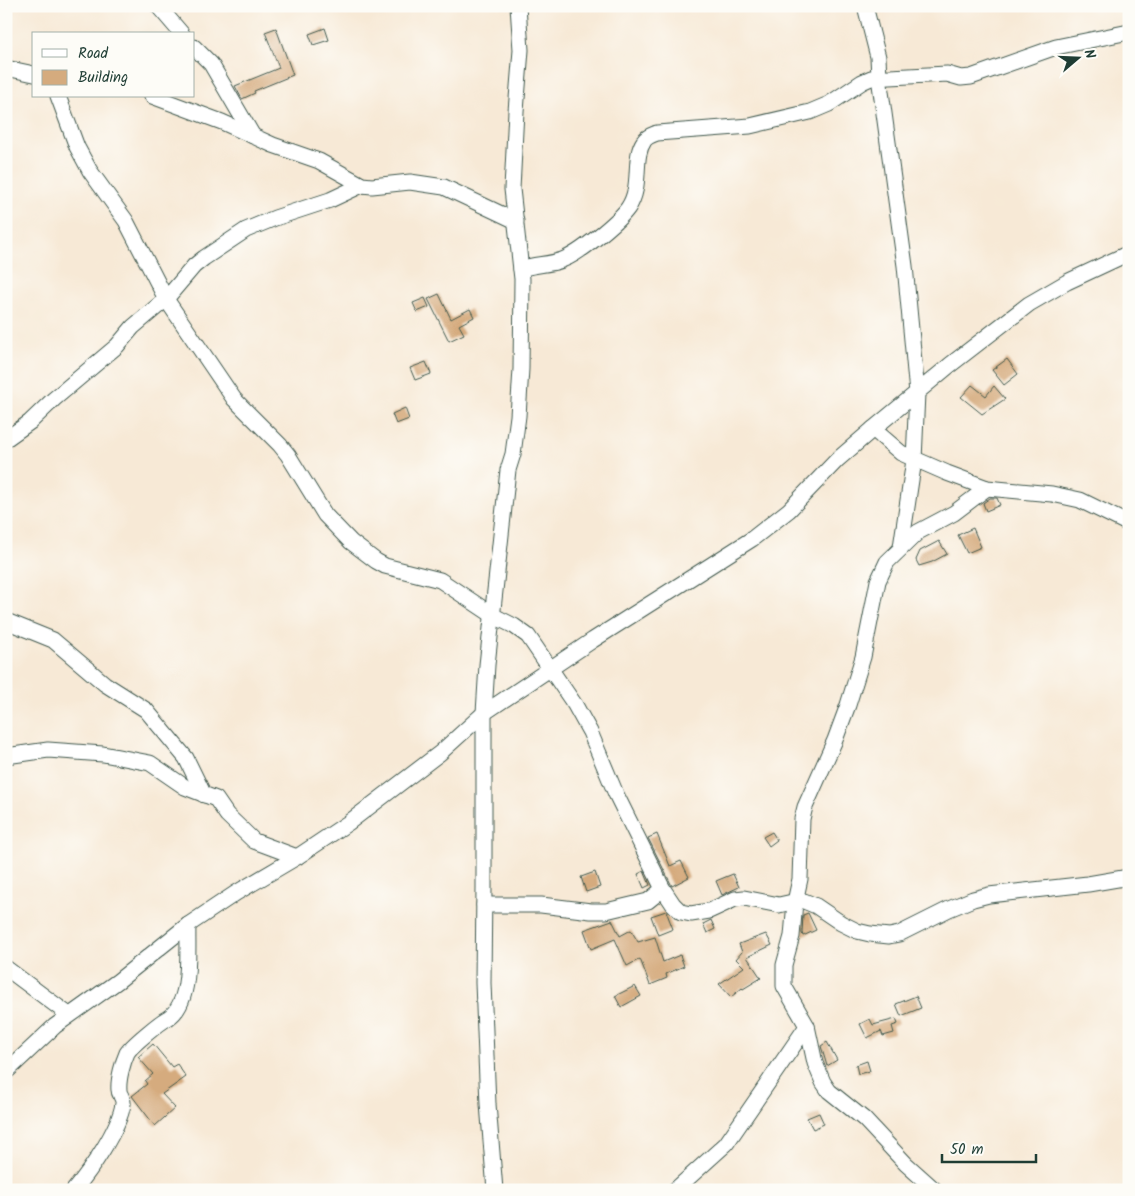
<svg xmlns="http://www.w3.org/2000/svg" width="1135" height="1196" viewBox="0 0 1135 1196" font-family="Kalam,sans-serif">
<rect width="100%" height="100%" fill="#fdfcf7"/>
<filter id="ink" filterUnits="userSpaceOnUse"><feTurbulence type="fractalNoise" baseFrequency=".02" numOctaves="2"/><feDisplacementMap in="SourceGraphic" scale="10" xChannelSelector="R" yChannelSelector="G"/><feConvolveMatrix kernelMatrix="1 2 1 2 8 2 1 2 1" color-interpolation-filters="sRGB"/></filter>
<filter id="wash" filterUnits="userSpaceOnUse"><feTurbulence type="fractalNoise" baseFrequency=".0096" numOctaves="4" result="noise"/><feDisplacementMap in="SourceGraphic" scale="20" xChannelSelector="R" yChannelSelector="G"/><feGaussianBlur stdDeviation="1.12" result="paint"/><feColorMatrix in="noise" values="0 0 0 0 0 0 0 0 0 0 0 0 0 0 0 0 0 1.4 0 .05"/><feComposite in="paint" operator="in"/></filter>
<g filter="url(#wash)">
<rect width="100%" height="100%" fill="#f7e9d6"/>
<g id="blocks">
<g fill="#d5ab7e">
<path d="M276,28l17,47 -39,16 1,2 -13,6 -7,-13 44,-18 -14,-36z"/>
<path d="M325,28l4,12 -16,5 -4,-11z"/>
<path d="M439,294l12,25 19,-10 4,8 -15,8 5,9 -15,7 -21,-42z"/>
<path d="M425,298l4,9 -12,5 -4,-9z"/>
<path d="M1007,359l11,15 -14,11 -12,-15z"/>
<path d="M426,362l5,12 -16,6 -5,-12z"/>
<path d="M972,385l14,11 8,-10 11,13 -23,15 -21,-17z"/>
<path d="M405,408l4,11 -13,5 -4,-10z"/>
<path d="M990,498h7l3,7 -14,6 -3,-8z"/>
<path d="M973,528l8,19 -14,6 -9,-18z"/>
<path d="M939,541l8,13 -15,8 -13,4 -3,-6 4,-9z"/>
<path d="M772,832l5,8 -8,6 -6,-9z"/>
<path d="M657,834l13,32 11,-5 8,16 -17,9 -24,-48z"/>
<path d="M644,871l6,14 -6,3 -6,-14z"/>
<path d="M595,872l5,15 -14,5 -5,-15z"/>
<path d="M733,874l6,13 -17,8 -6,-14z"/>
<path d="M666,911l7,18 -15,6 -7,-19z"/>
<path d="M808,913l8,17 -13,6 -1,-3 1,-18z"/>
<path d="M612,920l8,16 11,-6 7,12 17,-5 8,25 17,-7 4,11 -18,8 1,4 -17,7 -10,-26 -13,7 -12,-27 -24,10 -7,-19z"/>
<path d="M711,920l4,9 -8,4 -4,-9z"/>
<path d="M766,934l6,11 -25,12 14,21 -18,11 -1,-1 -11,9 -12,-13 25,-17 -8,-8 6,-7 -3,-8z"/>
<path d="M635,986l6,10 -20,11 -6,-11z"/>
<path d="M916,996l5,12 -20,8 -5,-12z"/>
<path d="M870,1019l3,6 23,-6 2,5 -6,2 2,7 -11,3 -2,-5 -14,7 -7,-14z"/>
<path d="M827,1042l10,18 -10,6 -6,-20z"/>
<path d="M153,1044l19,23 5,-3 9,13 -24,17 13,14 -20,18 -23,-30 15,-12 -2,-3 8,-7 -15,-17z"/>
<path d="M867,1061l3,10 -12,3 -2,-9z"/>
<path d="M819,1113l5,11 -11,5 -6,-11z"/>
</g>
</g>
</g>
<g filter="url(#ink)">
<use href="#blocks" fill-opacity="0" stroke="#3f574c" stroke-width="1"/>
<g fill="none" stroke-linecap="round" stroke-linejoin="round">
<defs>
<g id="minor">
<path d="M158,6l24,28"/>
<path d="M865,6l13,51 1,20 26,189 12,127 -3,67 -13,87"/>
<path d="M194,47l17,17 42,72"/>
<path d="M6,68l28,6"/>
<path d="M58,96l19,51 13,24 36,50 40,78 68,100 46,46 8,10 37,60 26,27 25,19 9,5 55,14 54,36 20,10 14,10 47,69 15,27 26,62 47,95 10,15 8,8 10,2 18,-3 26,-12 9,-1 35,7 18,-4h7l12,5 25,17 16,8 13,3 19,2 10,-2 50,-25 24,-10 16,-4 99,-11 41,-7"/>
<path d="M152,96l70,26 51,23 46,16 43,24 10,1 38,-4 34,5 72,34"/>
<path d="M521,269c14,-5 28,-4 41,-9 17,-6 56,-38 66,-52 15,-22 4,-50 16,-67 3,-5 8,-6 13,-8l93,-7 60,-14 19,-8 33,-22 9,-4 76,-4 14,4 10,-1 85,-30 73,-15"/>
<path d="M873,429l28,24 46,20 40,15 65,6 28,6 49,24"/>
<path d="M6,439l24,-17 24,-23 63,-53 16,-19 33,-28 28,-33 10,-8 42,-28 29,-12 55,-18 32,-15"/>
<path d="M6,621l47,19 52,44 41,26 40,48 18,37"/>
<path d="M6,756l42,-6 55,4 47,9 35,24 31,12 11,16 27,26 43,16"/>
<path d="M484,905h57l50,6h15l42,-10 15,-12"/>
<path d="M6,968l63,47"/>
<path d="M6,1072l49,-46 63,-45 70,-56 48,-32 61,-36 51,-34 92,-70 44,-40 109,-73 159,-101 37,-29 48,-50 36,-31 77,-64 79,-61 38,-22 62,-29"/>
<path d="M74,1190c17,-20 45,-61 49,-86 1,-6 -4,-9 -4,-14 -1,-11 4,-28 8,-37 4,-7 33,-31 41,-35 25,-16 19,-67 20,-93"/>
<path d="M495,1190l-7,-86 -5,-121 1,-95v-175l3,-48 21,-195 5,-16 5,-38 3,-47 1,-90 -10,-90 4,-78 5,-61 -3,-44"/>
<path d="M675,1190l51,-46 81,-118"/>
<path d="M935,1190l-29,-26 -42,-45 -35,-28 -6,-9 -8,-19 -8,-37 -23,-40v-21l8,-29 3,-34 5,-23 2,-60 3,-12 30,-67 13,-35 15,-48 15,-76 9,-19 31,-30 36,-19 33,-25"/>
</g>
</defs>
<use href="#minor" stroke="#3f574c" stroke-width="17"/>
<use href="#minor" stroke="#fff" stroke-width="15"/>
</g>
</g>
<rect width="1135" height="1196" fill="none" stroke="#fdfcf7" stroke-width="25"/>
<rect x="32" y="32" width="162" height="65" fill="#fdfcf7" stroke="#a4b0a9"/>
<rect x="42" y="49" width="25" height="8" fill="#ffffff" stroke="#a4b0a9"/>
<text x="78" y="58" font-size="15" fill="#1f3d34">Road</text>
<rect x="42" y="70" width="25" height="15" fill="#d5ab7e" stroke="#a4b0a9"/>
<text x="78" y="82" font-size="15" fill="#1f3d34">Building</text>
<g transform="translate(1078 58) rotate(71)" stroke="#fdfcf7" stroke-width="4" paint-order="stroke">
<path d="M0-4L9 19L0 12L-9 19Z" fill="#1f3d34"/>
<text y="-8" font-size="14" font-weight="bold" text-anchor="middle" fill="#1f3d34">N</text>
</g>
<path d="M942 1154v8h94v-8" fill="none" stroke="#1f3d34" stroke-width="2.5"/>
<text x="950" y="1154" font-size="15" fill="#1f3d34" stroke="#fdfcf7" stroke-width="4" paint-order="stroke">50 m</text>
</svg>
